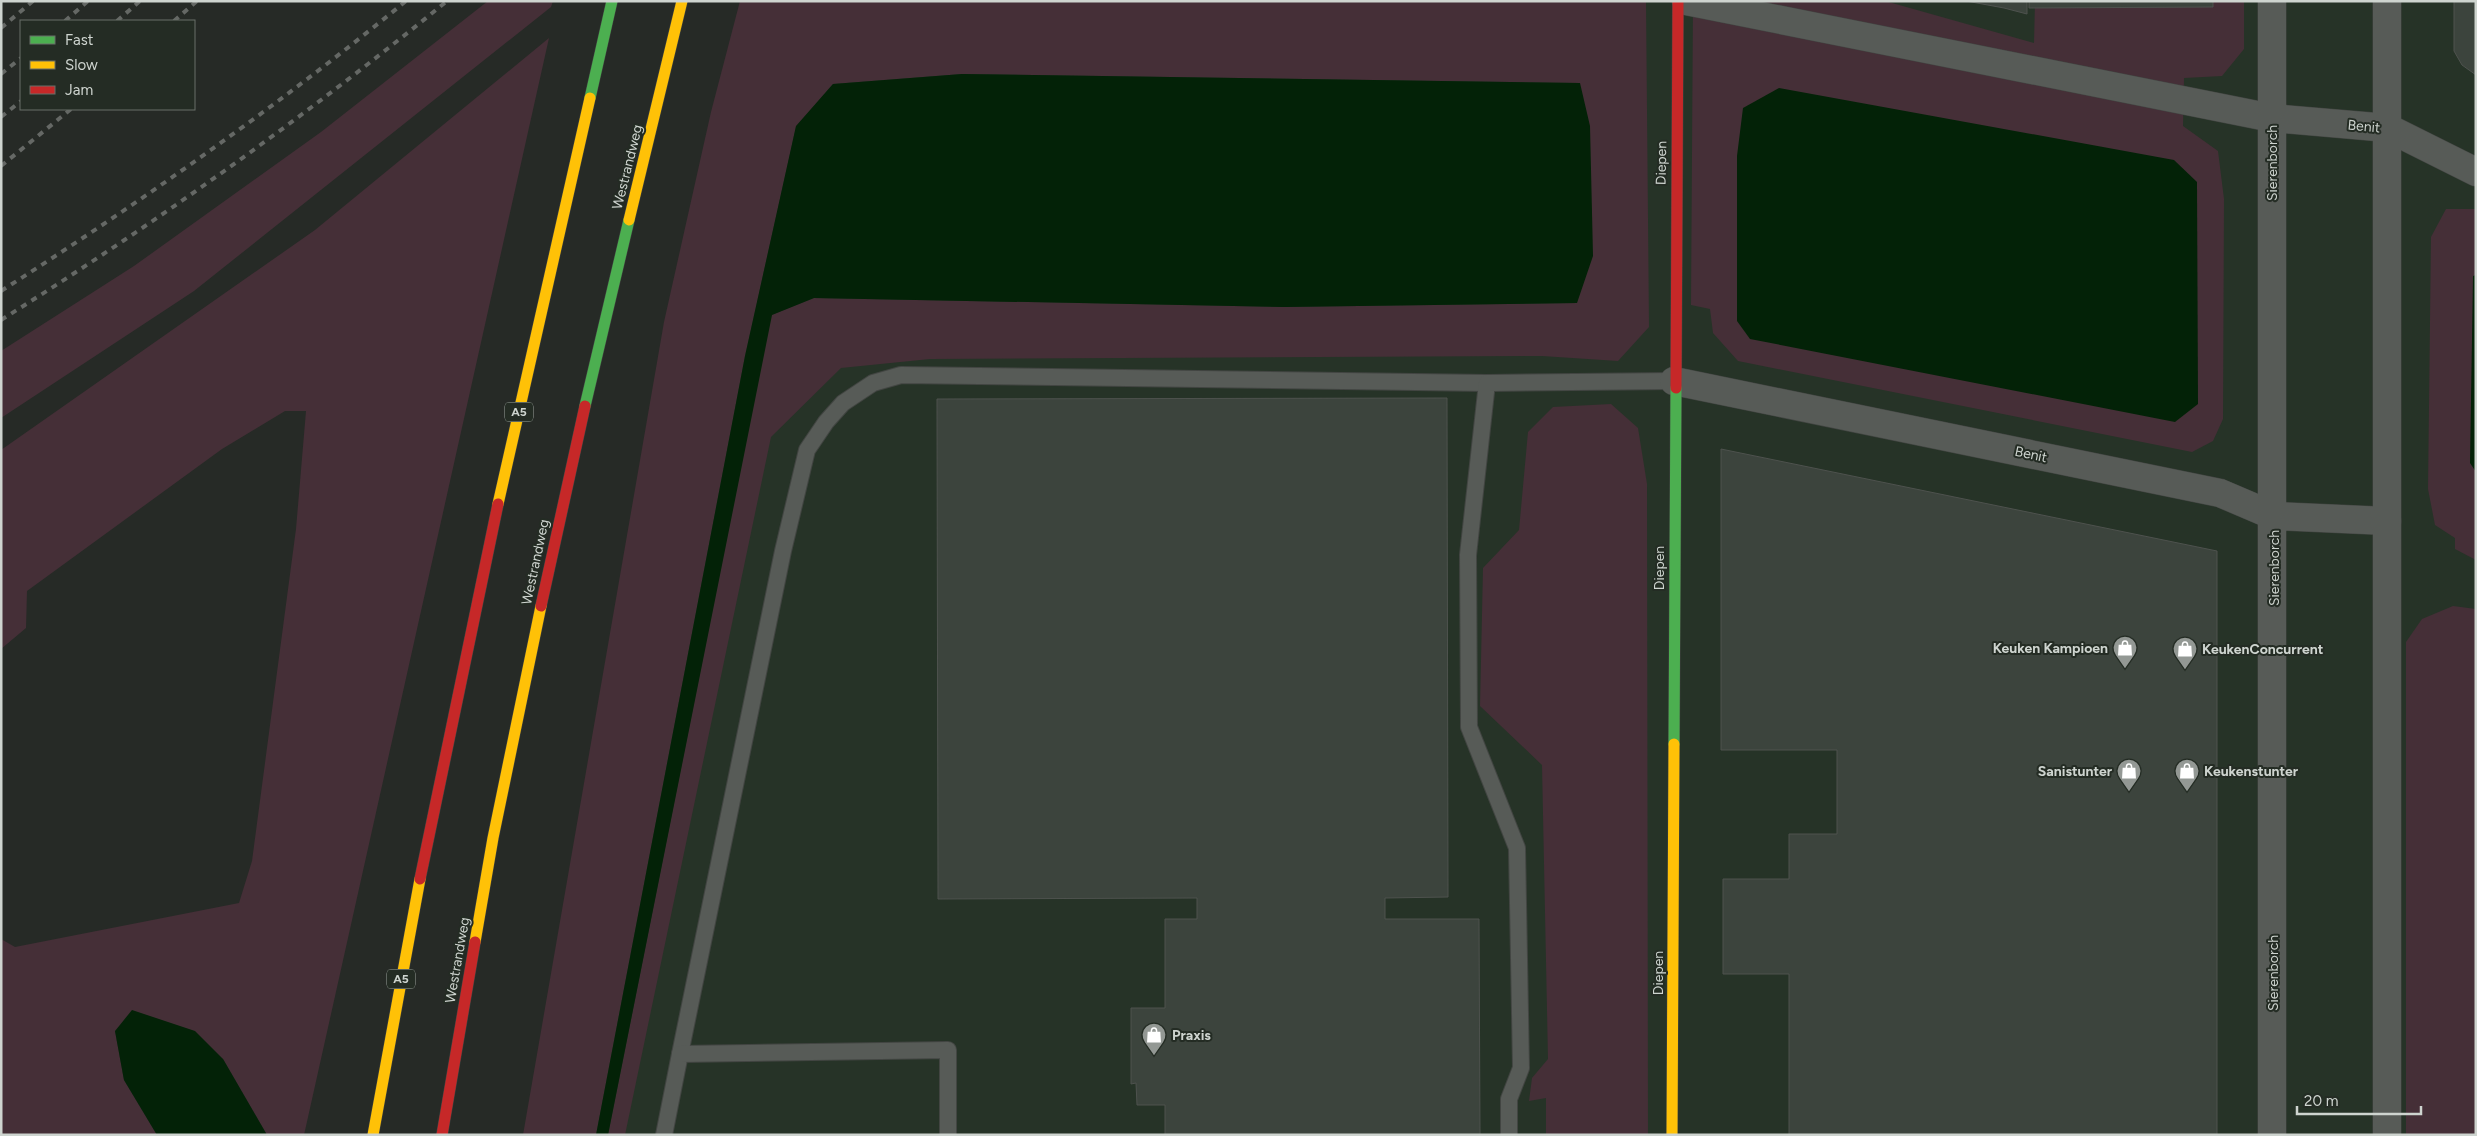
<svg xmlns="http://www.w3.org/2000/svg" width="2477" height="1136" viewBox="0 0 2477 1136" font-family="Figtree,sans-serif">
<rect width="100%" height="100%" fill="#262a26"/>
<path fill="#263327" d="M754,1h1722v1134h-1893z"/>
<g fill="#452f37">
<path d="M488,1h65l-2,6 -357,284 -193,127v-67l133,-85 187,-134z"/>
<path d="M740,1h906l3,326 -31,34 -76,-5 -612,3 -89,9 -70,69 -146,698h-17l163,-820 43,-17 470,9 293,-4 2,-220 -617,-9 -129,10 -37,43 -51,229 -149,779h-73l141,-813 47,-210z"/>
<path d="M1693,1h192l149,42 1,-42h209v48l-22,27 -38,2 -1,48 35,25 6,48 -1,220 -10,22 -21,11 -454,-91 -25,-28 -3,-24 -19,-4z"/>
<path d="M549,38l-245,1097h-37l-44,-76 -108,-28 9,49 33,55h-156v-196l14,8 224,-44 13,-42 44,-332 10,-118h-21l-63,38 -195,142 -1,37 -25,21v-199l314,-220z"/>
<path d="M2446,209h30v351l-21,-11v-11l-20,-13 -7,-36 3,-252z"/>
<path d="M1611,404l27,24 9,56 1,651h-102v-37l-17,3 3,-23 16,-19 -6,-294 -62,-59 3,-138 36,-38 9,-98 25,-25z"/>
<path d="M2453,606l23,3v526h-70v-493l16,-23z"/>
</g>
<g fill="#032207">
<path d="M962,74l618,9 10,43 3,130 -16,47 -293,4 -470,-9 -42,17 -164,820h-12l149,-779 51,-230 37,-42z"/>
<path d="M1779,88l395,72 23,22 1,222 -23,18 -425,-83 -13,-18v-165l6,-48z"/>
<path d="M2476,275v197l-6,-9 3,-187z"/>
<path d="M132,1010l63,21 28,28 44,76h-110l-33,-55 -9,-49z"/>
</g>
<g fill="#3c443d" stroke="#4e524e">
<path d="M1966,1h61v13l-23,-6z"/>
<path d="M2029,1h184v6l-184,1z"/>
<path d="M2454,1h22v74l-14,-10 -8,-14z"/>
<path d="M1447,398l1,499 -63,1v21h94l1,216h-315v-30h-28l-1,-22 -5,1v-76h34v-89h32v-21l-259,1 -1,-500z"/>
<path d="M1721,449l496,102v584h-428v-161h-66v-95h66v-45h48v-84h-116z"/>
</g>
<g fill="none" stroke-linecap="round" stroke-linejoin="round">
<defs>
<g id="lane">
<path d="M680,1054l103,-503 24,-101 19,-28 17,-19 30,-20 28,-8 586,8"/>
<path d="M664,1135l16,-81 268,-4v85"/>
<path d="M1509,1135v-36l12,-31 -4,-220 -48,-121 -1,-172 19,-172 187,-2"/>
</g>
<g id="street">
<path d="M1686,1l586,117 116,10 88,44"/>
<path d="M1674,381l546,112 54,23 113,5"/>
<path d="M2272,1135v-1134"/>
<path d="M2387,1135v-1134"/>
</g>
<g id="fast">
<path d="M590,98l22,-97"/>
<path d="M585,406l44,-186"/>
<path d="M1674,744l2,-356"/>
</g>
<g id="slow">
<path d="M629,220l53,-219"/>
<path d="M498,504l92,-406"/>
<path d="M475,942l18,-104 48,-232"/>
<path d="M373,1135l47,-256"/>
<path d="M1672,1135l2,-391"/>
</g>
<g id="jam">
<path d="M1676,388l2,-387"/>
<path d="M541,606l44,-200"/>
<path d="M420,879l78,-375"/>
<path d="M442,1135l33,-193"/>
</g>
</defs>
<use href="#lane" stroke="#424542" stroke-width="18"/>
<use href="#street" stroke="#424542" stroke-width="29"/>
<use href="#fast" stroke="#424542" stroke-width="12"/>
<use href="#slow" stroke="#424542" stroke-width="12"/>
<use href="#jam" stroke="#424542" stroke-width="12"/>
<use href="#lane" stroke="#575b57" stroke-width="16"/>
<use href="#street" stroke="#575b57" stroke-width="28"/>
<use href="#fast" stroke="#4caf50" stroke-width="11"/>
<use href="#slow" stroke="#ffc107" stroke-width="11"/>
<use href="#jam" stroke="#c62828" stroke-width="11"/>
<g stroke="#656865" stroke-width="4" stroke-dasharray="6 6" stroke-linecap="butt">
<path d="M65,21l23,-20"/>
<path d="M117,21l23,-20"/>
<path d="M174,21l23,-20"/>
<path d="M1,28l32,-27"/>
<path d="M1,74l20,-16"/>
<path d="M1,117l20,-16"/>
<path d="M1,166l70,-57"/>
<path d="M1,291c140,-89 277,-185 405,-290"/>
<path d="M1,320c155,-97 304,-203 446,-319"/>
</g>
</g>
<defs>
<symbol id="shop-pin" viewBox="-11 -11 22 30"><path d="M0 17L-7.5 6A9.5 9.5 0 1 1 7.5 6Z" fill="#939894" stroke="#242c24"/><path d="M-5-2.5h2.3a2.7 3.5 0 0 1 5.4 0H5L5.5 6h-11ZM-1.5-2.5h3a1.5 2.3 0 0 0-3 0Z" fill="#fff"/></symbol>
</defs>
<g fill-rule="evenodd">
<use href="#shop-pin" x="2111" y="634" width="28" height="38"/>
<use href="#shop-pin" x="2171" y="635" width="28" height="38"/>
<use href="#shop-pin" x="2115" y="757" width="28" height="38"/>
<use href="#shop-pin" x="2173" y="757" width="28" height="38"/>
<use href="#shop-pin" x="1140" y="1021" width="28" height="38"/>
</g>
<g text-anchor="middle" stroke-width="4" stroke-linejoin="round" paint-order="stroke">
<g fill="#242c24" stroke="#9ba29c" stroke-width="1">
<rect x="505" y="402.5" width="28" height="19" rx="4"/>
<rect x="387" y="969.5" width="28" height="19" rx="4"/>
</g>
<g font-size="12" font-weight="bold" fill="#ced4cf">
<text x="519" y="416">A5</text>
<text x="401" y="983">A5</text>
</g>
<g font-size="14" fill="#ced4cf" stroke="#242c24">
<text transform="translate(2364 126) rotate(5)" y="5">Benit</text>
<text transform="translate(1661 163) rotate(-89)" y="5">Diepen</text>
<text transform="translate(2272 163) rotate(-90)" y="5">Sierenborch</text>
<text transform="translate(627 167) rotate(-76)" y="5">Westrandweg</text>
<text transform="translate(2031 454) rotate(12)" y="5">Benit</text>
<text transform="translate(535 562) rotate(-78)" y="5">Westrandweg</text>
<text transform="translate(1659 568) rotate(-90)" y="5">Diepen</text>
<text transform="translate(2274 568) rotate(-90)" y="5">Sierenborch</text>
<text transform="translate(457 960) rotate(-80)" y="5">Westrandweg</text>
<text transform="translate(1658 973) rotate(-90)" y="5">Diepen</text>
<text transform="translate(2273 973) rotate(-90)" y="5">Sierenborch</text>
</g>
<g font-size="14" font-weight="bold" fill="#ced4cf" stroke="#242c24" text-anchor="start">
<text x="2108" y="653" text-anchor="end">Keuken Kampioen</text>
<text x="2202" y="654">KeukenConcurrent</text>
<text x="2112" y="776" text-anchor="end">Sanistunter</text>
<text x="2204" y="776">Keukenstunter</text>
<text x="1172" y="1040">Praxis</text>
</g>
</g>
<rect width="2477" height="1136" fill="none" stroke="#ced4cf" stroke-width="5"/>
<rect x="20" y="20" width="175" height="90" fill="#242c24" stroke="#686f68"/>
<rect x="30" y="36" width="25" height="8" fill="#4caf50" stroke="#686f68"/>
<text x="65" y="45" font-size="15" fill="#ced4cf">Fast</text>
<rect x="30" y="61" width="25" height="8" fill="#ffc107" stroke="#686f68"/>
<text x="65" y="70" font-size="15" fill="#ced4cf">Slow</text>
<rect x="30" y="86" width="25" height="8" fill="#c62828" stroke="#686f68"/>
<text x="65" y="95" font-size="15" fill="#ced4cf">Jam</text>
<path d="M2297 1106v8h124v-8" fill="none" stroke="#ced4cf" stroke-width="2.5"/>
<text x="2304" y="1106" font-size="15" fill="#ced4cf" stroke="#242c24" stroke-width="4" paint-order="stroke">20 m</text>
</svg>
